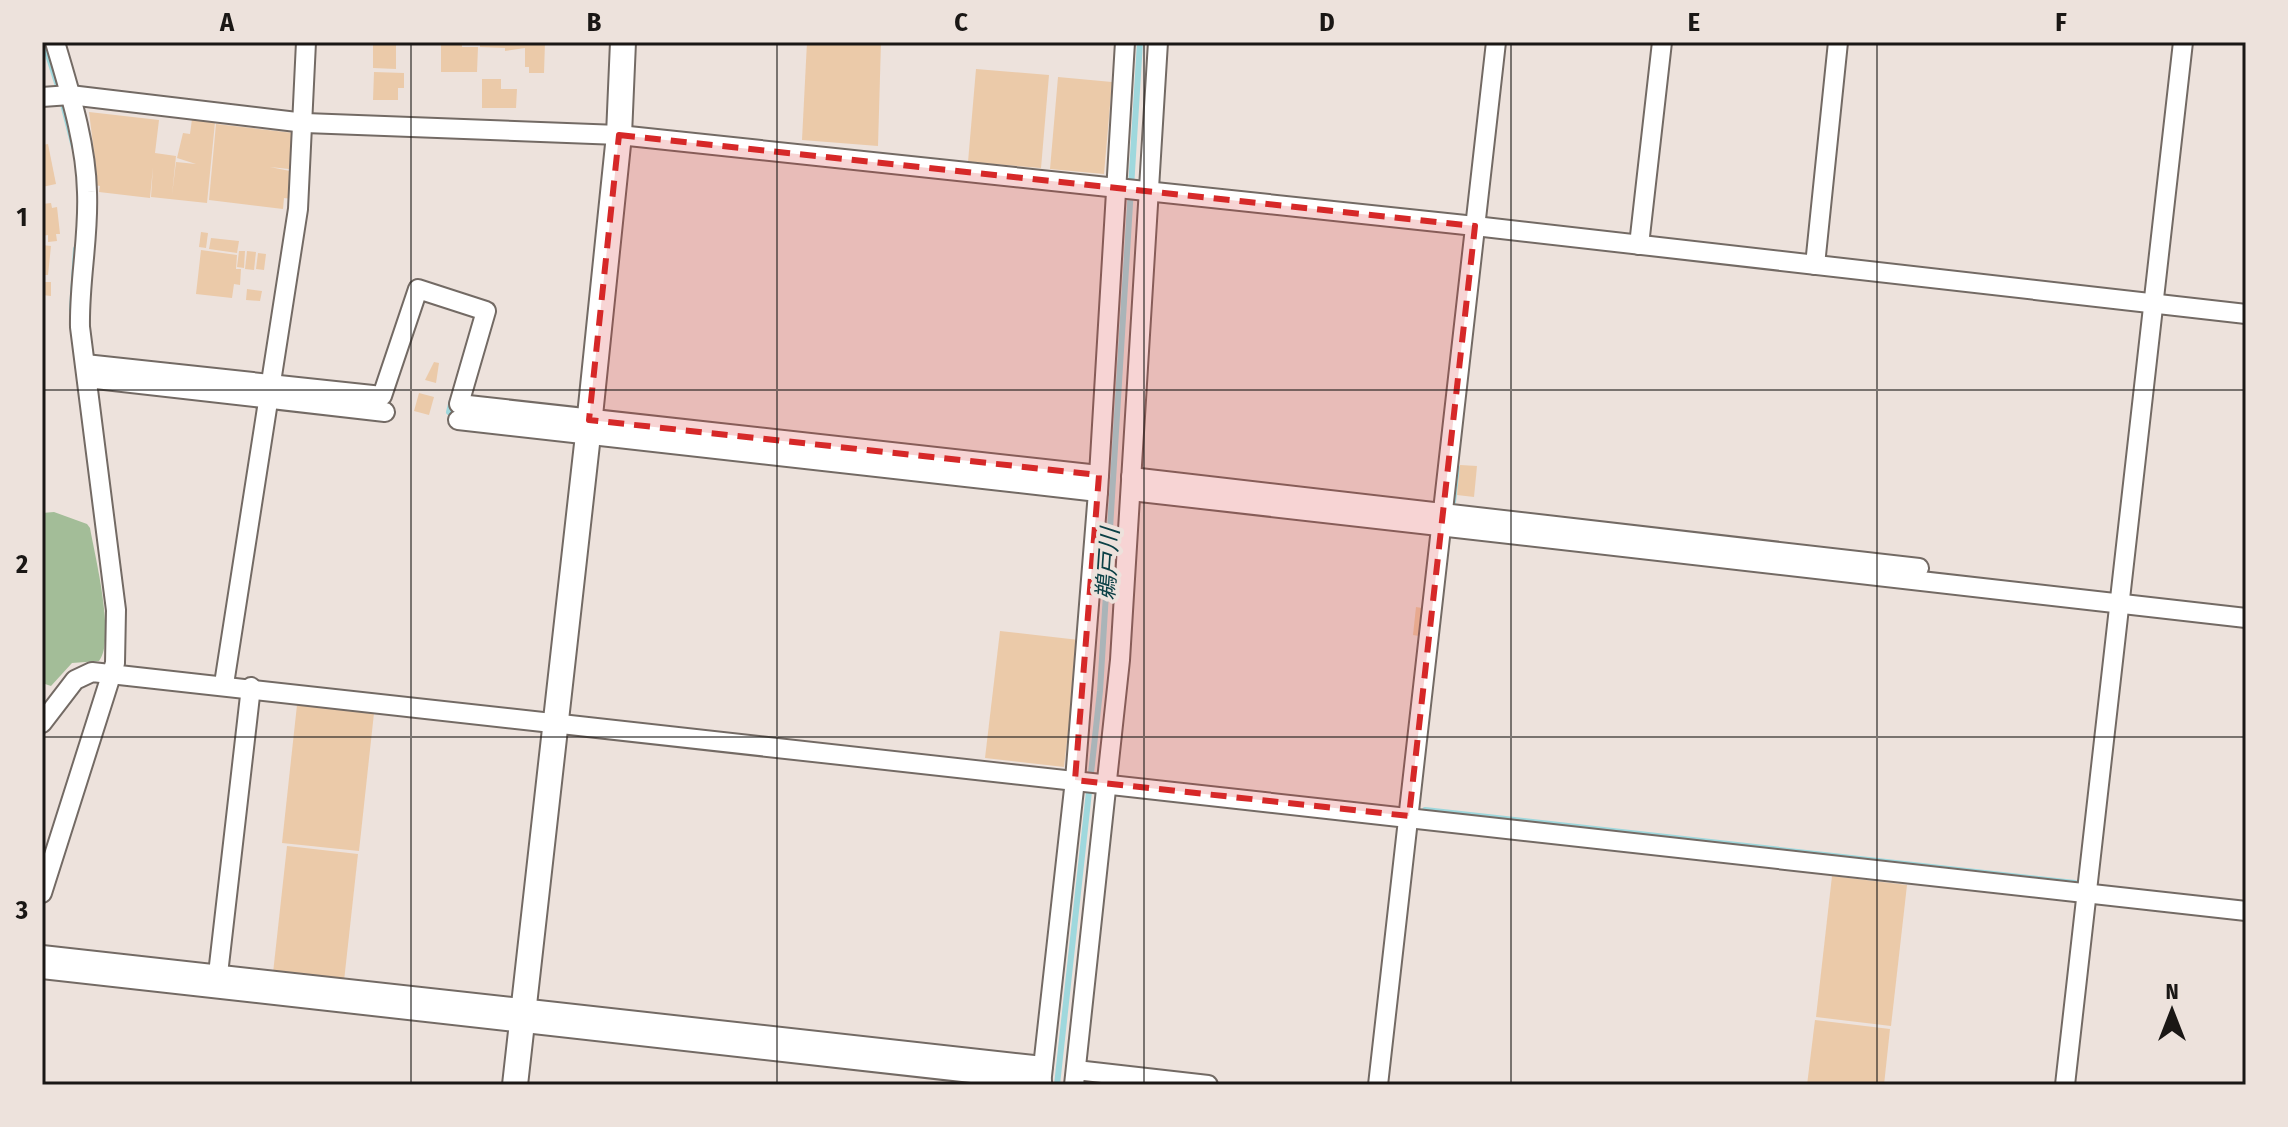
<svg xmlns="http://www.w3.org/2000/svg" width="2288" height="1127" viewBox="0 0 2288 1127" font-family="'Fira Sans Condensed','Noto Sans JP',sans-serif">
<rect width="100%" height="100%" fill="#ede2dc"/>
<path fill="#a3bd98" d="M54,512l33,12 3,4c5,28 26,113 9,133l-27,2 -21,23 -9,-3v-170z"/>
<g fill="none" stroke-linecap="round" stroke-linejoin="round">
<g stroke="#9fd8dd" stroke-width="6">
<path d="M44,42l14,44"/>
<path d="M63,104l11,43"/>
<path d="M72,310l4,-61"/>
<path d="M452,400l-3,12 12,1"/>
<path d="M1453,502l4,-34"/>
<path d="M1425,810l650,73"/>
<path d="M1057,1085l43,-394 40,-649"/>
</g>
</g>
<g fill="#ebcaa9">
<path d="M373,42h23v27l-23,-1z"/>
<path d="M441,42h21v5h16l-1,25h-36z"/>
<path d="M480,42h65l-1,31h-15v-6h-4v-19l-20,3v-3l-25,-1z"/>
<path d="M807,42h74l-3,104 -76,-6z"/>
<path d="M976,69l73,6 -8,93 -73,-6z"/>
<path d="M374,72l30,1v15h-6v12h-25z"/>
<path d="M1058,77l54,5 -8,92 -54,-5z"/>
<path d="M482,79h19v10h16l-1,19h-34z"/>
<path d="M89,112l70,8 -4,33 21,3 -4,39 4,-33 20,2 -19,-6 6,-25 7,1 2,-15 23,3 -8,81 -56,-6 2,-30 -3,31 -51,-6 1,-6 -6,-1 2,-17z"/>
<path d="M216,124l78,9 -5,36 -19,-2 25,5 -3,27 -8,-1 -1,11 -74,-9z"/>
<path d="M48,144l8,40 -14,3v-42z"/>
<path d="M51,203l1,5 5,-1 3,27h-4l1,7 -9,1v-7l-6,1v-32z"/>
<path d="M201,232l7,1 -2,15 -7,-1z"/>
<path d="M211,238l28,3 -2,12 -28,-4z"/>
<path d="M42,245l9,1 -3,29h-6z"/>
<path d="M201,250l36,5 -1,14h5l-1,16 -6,-1 -2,14 -36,-4z"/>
<path d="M239,251h6l-1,17 -7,-1z"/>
<path d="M247,251l9,1 -2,18 -9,-1z"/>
<path d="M258,253l8,1 -2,16 -8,-1z"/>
<path d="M42,282h9v14l-9,-1z"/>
<path d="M247,289l15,2 -2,10 -14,-1z"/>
<path d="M434,362l5,1 -3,20 -11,-3z"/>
<path d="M419,393l15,4 -5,18 -15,-4z"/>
<path d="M1460,465l17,1 -3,31 -17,-2z"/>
<path d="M1416,607l6,1 -3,28 -6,-1z"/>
<path d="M1000,631l79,9 -15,127 -79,-9z"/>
<path d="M297,705l77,8 -15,138 -77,-8z"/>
<path d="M287,846l71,8 -14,127 -71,-8z"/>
<path d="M1832,876l75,9 -16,141 -75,-9z"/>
<path d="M1815,1020l75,9 -6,56h-77z"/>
</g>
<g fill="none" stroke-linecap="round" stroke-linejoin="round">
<defs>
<g id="minor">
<path d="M42,97l28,-2 235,28 314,12 856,91 771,88"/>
<path d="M1639,245l23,-203"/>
<path d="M1815,265l23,-223"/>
<path d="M85,364l297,32 36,-107 68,22 -27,93 640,71"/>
<path d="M87,378l298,34"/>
<path d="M458,420l640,72"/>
<path d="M1131,477l788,91"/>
<path d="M1131,491l1115,127"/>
<path d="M224,684l74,-475 8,-167"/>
<path d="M42,723l33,-43 17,-8 2154,239"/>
<path d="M42,893l73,-230 1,-53 -36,-283c-1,-46 9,-90 7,-135 -1,-50 -18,-102 -32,-150"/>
<path d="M42,955l1001,111"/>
<path d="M42,969l1000,112"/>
<path d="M218,974l33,-287"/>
<path d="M1076,1070l132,15"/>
<path d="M1041,1085l34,-305 23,-288 27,-450"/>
<path d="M1074,1085l46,-425 38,-618"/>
<path d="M1378,1085l118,-1043"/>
<path d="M2065,1085l118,-1043"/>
</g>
<path id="tertiary" d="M515,1085l73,-650 31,-300 4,-93"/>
</defs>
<use href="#minor" stroke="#736a64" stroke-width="22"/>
<use href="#tertiary" stroke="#736a64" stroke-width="28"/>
<use href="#minor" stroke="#fff" stroke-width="18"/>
<use href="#tertiary" stroke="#fff" stroke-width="24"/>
</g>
<path fill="#d62828" fill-opacity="0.2" stroke="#d62828" stroke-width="6" stroke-dasharray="16 10" stroke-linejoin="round" d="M619,135l856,91 -66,590 -334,-36 24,-305 -510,-55z"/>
<path fill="none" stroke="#1a1715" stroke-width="2" stroke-opacity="0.55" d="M411,42v1043M777,42v1043M1144,42v1043M1511,42v1043M1877,42v1043M42,390h2204M42,737h2204"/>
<g text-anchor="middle" stroke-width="8" stroke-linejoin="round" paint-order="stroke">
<g font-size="24" font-style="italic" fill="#0b4045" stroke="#ede2dc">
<text transform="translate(1108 564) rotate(-86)" y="8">鵜戸川</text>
</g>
</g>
<rect width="2288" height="1127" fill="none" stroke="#ede2dc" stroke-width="88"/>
<g transform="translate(2172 1011)" stroke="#ede2dc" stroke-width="6" paint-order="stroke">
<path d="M0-6L14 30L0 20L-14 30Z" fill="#1a1715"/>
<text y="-12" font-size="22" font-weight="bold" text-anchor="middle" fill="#1a1715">N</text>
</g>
<rect x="44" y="44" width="2200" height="1039" fill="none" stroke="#1a1715" stroke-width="3"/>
<g font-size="26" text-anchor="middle" font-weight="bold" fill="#1a1715">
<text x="227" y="31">A</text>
<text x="594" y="31">B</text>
<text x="961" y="31">C</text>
<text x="1327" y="31">D</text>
<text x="1694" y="31">E</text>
<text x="2061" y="31">F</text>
<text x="22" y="226">1</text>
<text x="22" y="573">2</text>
<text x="22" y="919">3</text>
</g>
</svg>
